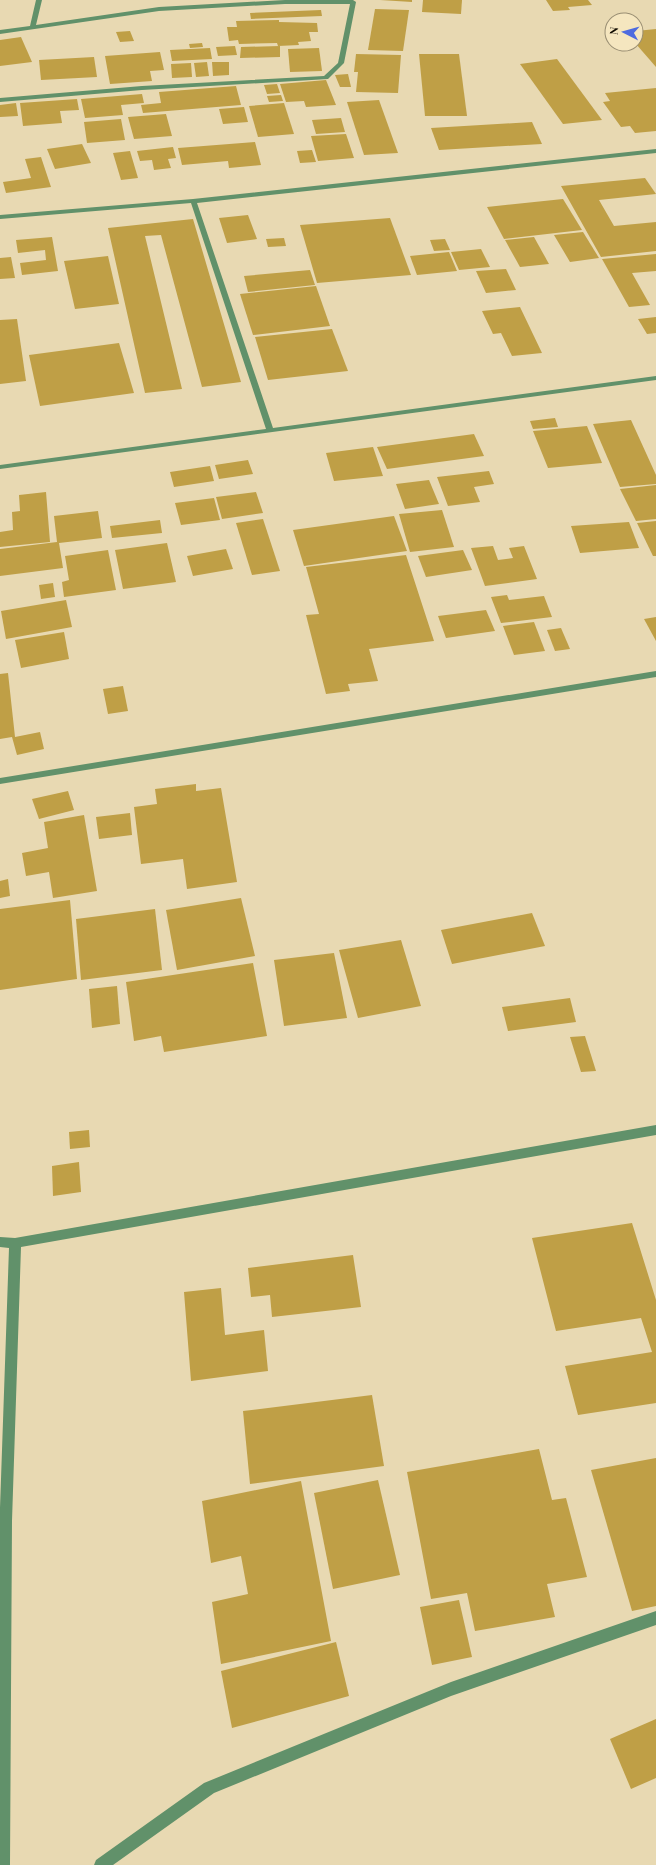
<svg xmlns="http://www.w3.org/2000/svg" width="656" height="1865" viewBox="0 0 656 1865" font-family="'Playfair Display',serif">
<rect width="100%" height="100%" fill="#e8d9b2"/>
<g fill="#bf9f46">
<path d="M380,0h32v2z"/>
<path d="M423,0h39l-1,14 -39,-2z"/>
<path d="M546,0h42l4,5 -24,2 2,3 -17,1z"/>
<path d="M375,9l34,1 -6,41 -35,-1z"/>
<path d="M321,10l1,6 -71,3 -1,-6z"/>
<path d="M279,20v2l38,1 1,9h-9l2,9 -13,1 1,3 -21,1 -1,-3 -38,1 -1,-4 -9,1 -2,-14h10l-1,-6z"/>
<path d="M656,29v38l-20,-23v-13z"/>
<path d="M130,31l4,10 -14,1 -4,-10z"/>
<path d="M21,37l11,25 -32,4v-26z"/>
<path d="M202,43l1,4 -13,1 -1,-4z"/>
<path d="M235,46l2,9 -19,1 -2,-9z"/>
<path d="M280,46v11l-40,1 1,-11z"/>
<path d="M210,48l2,11 -40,2 -2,-11z"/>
<path d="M319,48l3,23 -32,1 -2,-23z"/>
<path d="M160,52l4,18 -14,1 2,10 -42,3 -5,-28z"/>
<path d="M356,54l45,1 -3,38 -42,-1 2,-20h-4z"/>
<path d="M419,54h40l8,62h-42z"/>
<path d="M94,57l3,20 -56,3 -2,-20z"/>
<path d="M557,59l45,61 -39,4 -43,-60z"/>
<path d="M207,62l2,14 -13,1 -2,-14z"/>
<path d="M212,62h17v13l-16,1z"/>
<path d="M191,63l1,14 -20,1 -1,-14z"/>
<path d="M348,74l3,13h-11l-5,-12z"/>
<path d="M326,80l10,25 -30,2 -2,-6 -18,1 -6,-18z"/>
<path d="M277,84l3,9 -13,1 -3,-9z"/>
<path d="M236,86l5,19 -98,8 -2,-8 20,-2 -2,-11z"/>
<path d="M656,88v43l-21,2 -5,-7 -9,1 -18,-25 7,-1 -5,-8z"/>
<path d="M142,94l2,9 -23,2 2,10 -38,3 -4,-19z"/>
<path d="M281,95l2,6 -14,1 -2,-6z"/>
<path d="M77,99l2,11 -19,1 2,12 -39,3 -3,-23z"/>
<path d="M379,100l19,53 -34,2 -17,-53z"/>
<path d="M16,103l2,13 -18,1v-12z"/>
<path d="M284,103l10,31 -36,3 -9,-31z"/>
<path d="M244,107l4,15 -25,2 -4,-15z"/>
<path d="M166,114l6,22 -38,3 -6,-22z"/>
<path d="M341,118l4,14 -29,2 -4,-14z"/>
<path d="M121,119l4,21 -38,3 -3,-21z"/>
<path d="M532,122l10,22 -103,6 -8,-22z"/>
<path d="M346,134l8,24 -36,3 -7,-25z"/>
<path d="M255,142l6,23 -32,3 -1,-7 -46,4 -4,-17z"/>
<path d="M82,144l9,19 -36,6 -8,-20z"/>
<path d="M173,147l3,11 -8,1 3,9 -17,2 -2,-10 -12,1 -3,-10z"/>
<path d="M312,150l4,12 -16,1 -3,-12z"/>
<path d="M130,151l8,27 -17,2 -8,-27z"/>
<path d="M41,157l10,30 -45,6 -3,-11 28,-4 -6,-19z"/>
<path d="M645,178l11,16 -57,6 15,26 42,-4v29l-55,6 -40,-71z"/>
<path d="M563,199l19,31 -78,9 -17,-32z"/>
<path d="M248,215l9,24 -30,4 -8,-25z"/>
<path d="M390,218l21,57 -94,8 -17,-58z"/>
<path d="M193,219l48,163 -39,5 -41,-152 -16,1 37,153 -37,4 -37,-165z"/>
<path d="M583,232l16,26 -29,4 -16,-27z"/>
<path d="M52,237l6,34 -36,4 -2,-12 26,-3 -1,-10 -27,3 -2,-13z"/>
<path d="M534,237l15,27 -29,3 -15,-27z"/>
<path d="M284,238l2,8 -18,1 -2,-8z"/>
<path d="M445,239l5,11 -16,1 -4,-11z"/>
<path d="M481,249l9,18 -31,3 -8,-18z"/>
<path d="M449,252l8,19 -40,4 -7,-19z"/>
<path d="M656,254v17l-24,2 18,32 -21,2 -27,-48z"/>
<path d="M108,256l11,48 -44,5 -11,-48z"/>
<path d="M11,257l4,21 -15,1v-21z"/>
<path d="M506,269l10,21 -30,3 -10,-22z"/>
<path d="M310,270l5,15 -67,7 -4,-16z"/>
<path d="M316,286l14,40 -77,9 -13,-41z"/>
<path d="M520,307l22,46 -30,3 -11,-23 -8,1 -11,-23z"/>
<path d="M656,317v16l-9,1 -9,-15z"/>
<path d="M17,319l9,62 -26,3v-64z"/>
<path d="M332,329l16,42 -80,9 -13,-43z"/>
<path d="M119,343l15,50 -94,13 -11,-51z"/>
<path d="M555,418l3,9 -25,2 -3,-8z"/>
<path d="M631,420l25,55v9l-36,3 -27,-63z"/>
<path d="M587,426l15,37 -54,5 -15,-37z"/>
<path d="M474,434l10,22 -97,13 -10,-22z"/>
<path d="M373,447l10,29 -49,5 -8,-28z"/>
<path d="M248,460l5,14 -34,5 -4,-14z"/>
<path d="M210,466l4,15 -40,6 -4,-15z"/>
<path d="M489,471l5,13 -20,3 6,15 -32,4 -11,-29z"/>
<path d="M429,480l10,24 -34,5 -9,-25z"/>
<path d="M656,485v34l-20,2 -16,-32z"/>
<path d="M46,492l4,50 -50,5v-15l13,-2 -1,-18 8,-1 -1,-16z"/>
<path d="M256,492l7,21 -41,6 -6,-22z"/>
<path d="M214,498l6,22 -39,5 -6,-22z"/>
<path d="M442,510l12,37 -44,5 -11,-38z"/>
<path d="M98,511l4,27 -43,5 4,25 -63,8v-27l57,-7 -3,-26z"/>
<path d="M394,516l13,35 -103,15 -11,-36z"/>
<path d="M263,519l17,52 -28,4 -16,-52z"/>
<path d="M160,520l2,13 -50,5 -2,-12z"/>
<path d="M656,521v35h-3l-16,-33z"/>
<path d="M629,522l10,26 -59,5 -9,-27z"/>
<path d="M167,543l9,39 -53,7 -8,-39z"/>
<path d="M493,546l5,14 15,-2 -4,-10 15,-2 13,33 -52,7 -14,-38z"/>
<path d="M226,549l7,20 -40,7 -6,-20z"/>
<path d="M108,550l8,40 -52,7 -2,-15 7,-2 -4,-24z"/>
<path d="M463,550l9,20 -46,7 -8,-21z"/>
<path d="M406,555l28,86 -65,8 9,32 -30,3 2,7 -24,3 -20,-79 13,-1 -13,-47z"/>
<path d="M53,583l2,14 -14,2 -2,-14z"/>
<path d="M507,595l2,5 35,-4 8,21 -51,6 -10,-26z"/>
<path d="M66,600l6,27 -66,12 -5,-28z"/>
<path d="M486,610l9,21 -49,7 -8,-22z"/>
<path d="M656,617v24l-12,-22z"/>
<path d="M534,622l11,29 -31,4 -11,-29z"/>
<path d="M561,628l9,21 -15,2 -8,-21z"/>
<path d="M64,632l5,27 -48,9 -6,-28z"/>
<path d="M8,673l7,64 25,-5 4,17 -27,6 -5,-18 -12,2v-65z"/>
<path d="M123,686l5,25 -20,3 -5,-25z"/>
<path d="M196,784v7l25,-3 16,94 -50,7 -4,-30 -42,5 -7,-57 23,-3 -2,-15z"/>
<path d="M68,791l6,19 -35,9 -7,-20z"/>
<path d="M130,813l2,22 -33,4 -3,-22z"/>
<path d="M84,815l13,76 -44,7 -4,-26 -23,4 -4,-23 26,-5 -4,-26z"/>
<path d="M8,879l2,17 -10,2v-17z"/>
<path d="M241,898l14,58 -78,14 -11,-60z"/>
<path d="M70,900l7,79 -77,11v-81z"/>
<path d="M155,909l7,61 -81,10 -5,-61z"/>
<path d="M532,913l13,33 -93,18 -11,-34z"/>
<path d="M401,940l20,66 -63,12 -19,-68z"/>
<path d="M334,953l13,65 -63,8 -10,-66z"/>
<path d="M253,963l14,73 -103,16 -3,-16 -27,5 -8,-59z"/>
<path d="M117,986l3,38 -28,4 -3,-39z"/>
<path d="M570,998l6,24 -68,9 -6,-24z"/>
<path d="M585,1036l11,35 -15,1 -11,-35z"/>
<path d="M89,1130l1,17 -20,2 -1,-17z"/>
<path d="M79,1162l2,30 -28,4 -1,-30z"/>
<path d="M632,1223l24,77v103l-78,12 -13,-49 87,-14 -11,-34 -85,13 -24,-93z"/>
<path d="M353,1255l8,52 -89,10 -2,-22 -19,2 -3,-29z"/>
<path d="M221,1288l4,47 39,-5 4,41 -77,10 -7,-89z"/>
<path d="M372,1395l12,71 -134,18 -7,-73z"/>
<path d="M539,1449l13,51 14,-2 21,79 -40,7 8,33 -80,14 -8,-38 -36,6 -24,-127z"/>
<path d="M656,1458v148l-24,5 -41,-141z"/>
<path d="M378,1480l22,95 -67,14 -19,-96z"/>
<path d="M301,1481l30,160 -110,23 -9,-62 36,-8 -7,-38 -30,7 -9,-62z"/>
<path d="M459,1600l13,57 -40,8 -12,-58z"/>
<path d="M336,1642l13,54 -117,32 -11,-57z"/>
<path d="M656,1719v59l-25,11 -21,-50z"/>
</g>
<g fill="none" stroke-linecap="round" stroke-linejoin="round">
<g fill="#61916a" fill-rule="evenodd">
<path d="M36,0h6l-6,25 123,-18 126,-7h68l3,2 -12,61 -16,16 -186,11 -142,12v-4l142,-12 182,-10 14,-13 12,-59h-65l-126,7 -159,23v-4l30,-4z"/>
<path d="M656,149v4l-459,50 76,225 383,-52v4l-656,89v-4l266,-36 -75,-226 -191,16v-4l193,-16z"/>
<path d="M656,671v6l-656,107v-6z"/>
<path d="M656,1125v10l-635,112 -9,274 -2,344h-10v-357l9,-260 -9,-1v-10l15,1z"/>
<path d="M656,1611v14l-205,71 -237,97 -101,72h-19l2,-5 108,-77 247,-101z"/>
</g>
</g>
<g transform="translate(624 32) rotate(276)"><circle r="19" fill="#f5e6bf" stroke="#998e73"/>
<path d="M0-3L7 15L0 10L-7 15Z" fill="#4e6bdf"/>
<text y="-6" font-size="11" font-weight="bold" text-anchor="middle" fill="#100b01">N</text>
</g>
</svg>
